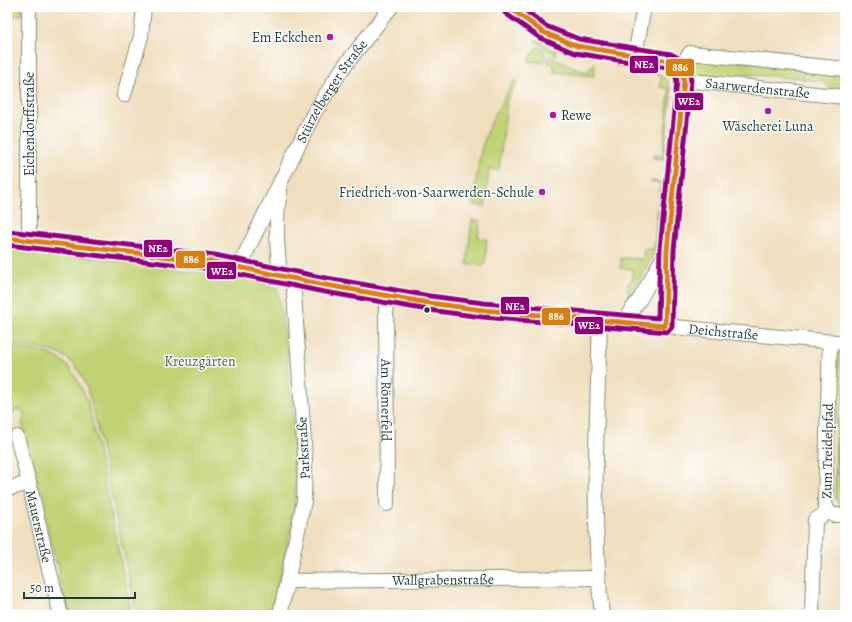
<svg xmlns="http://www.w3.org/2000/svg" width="852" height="622" viewBox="0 0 852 622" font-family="Alegreya,serif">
<rect width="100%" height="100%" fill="#fff"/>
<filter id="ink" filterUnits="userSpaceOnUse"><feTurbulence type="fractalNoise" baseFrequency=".025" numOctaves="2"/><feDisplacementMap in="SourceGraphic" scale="8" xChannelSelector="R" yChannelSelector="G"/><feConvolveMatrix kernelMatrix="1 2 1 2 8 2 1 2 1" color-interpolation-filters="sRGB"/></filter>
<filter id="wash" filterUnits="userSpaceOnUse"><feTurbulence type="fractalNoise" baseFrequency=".012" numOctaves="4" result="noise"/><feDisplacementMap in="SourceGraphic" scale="16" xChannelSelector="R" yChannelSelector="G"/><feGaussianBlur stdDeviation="0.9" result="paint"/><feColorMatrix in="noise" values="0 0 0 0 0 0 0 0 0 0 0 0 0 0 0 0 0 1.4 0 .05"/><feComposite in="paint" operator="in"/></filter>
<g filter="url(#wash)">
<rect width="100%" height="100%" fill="#f0dfbf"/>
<g fill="#c1d275" stroke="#708854">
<path d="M7,7h15v8l-15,2z"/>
<path d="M534,40l19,1 4,15 -3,-2z"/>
<path d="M537,46l8,6 -1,10 -16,-1z"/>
<path d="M550,56l21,11 16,5 8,-9 -1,13 -40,-4v-8l-6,-1v-6z"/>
<path d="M695,57l104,11 -1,10 -59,-4 -3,5 -43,-5z"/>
<path d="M616,65l39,6 12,9 3,8 1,10 -8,61 -10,-1v-3h10l6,-66 -9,-2 1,-11 -11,-5 -34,-5z"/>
<path d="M803,69l42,4v18l-14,-2 -9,-8 -21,-2z"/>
<path d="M514,80l3,2 -10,18 -8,70 -10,-1 -4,37 -12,-1c3,-24 5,-50 14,-73 7,-18 18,-35 27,-52z"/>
<path d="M651,181l10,1 1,1 -6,67 -28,48v-15l4,-3 1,-11 -13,-1 1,-10 22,1 1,-10h10l6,-66 -10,-1z"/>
<path d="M472,220l8,1 -2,17 9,1 -2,25 -2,2 -15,-1 -1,-2z"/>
<path d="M7,246l244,33 26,8 11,71v19l4,24 4,80 -2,28 -3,20 -20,86h-134l-43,-202c-9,-35 -15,-59 -56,-65 -10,-2 -21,-3 -31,-2z"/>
<path d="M7,349c17,-1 40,1 54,11 12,8 21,29 27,42l44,213h-63l-11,-41 2,-1 -2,-11 -2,1 -34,-141 2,-2v-6l-3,-4h-5l-4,3 -1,3h-4z"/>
<path d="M843,349h2v61h-7l-1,64h5l-1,25h4v7l-7,-3 -3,-6 3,-144 2,-3z"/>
</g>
</g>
<g filter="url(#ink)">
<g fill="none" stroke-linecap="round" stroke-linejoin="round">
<defs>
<g id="minor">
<path d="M509,7l34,25 34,14 92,15 11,6 4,13 -17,170 -2,76"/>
<path d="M635,55l9,-48"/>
<path d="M680,67l10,-14 155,16"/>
<path id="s1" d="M684,80l161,17"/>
<path d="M124,95l17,-59 3,-29"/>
<path d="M280,191c-5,29 -3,56 0,84"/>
<path id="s2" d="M7,238l207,24 172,34 75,11 384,36"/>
<path d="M29,241v-234"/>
<path id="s3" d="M239,267l75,-154 28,-44 49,-62"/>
<path id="s4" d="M386,296l1,208"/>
<path d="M600,321c-3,98 -9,197 2,294"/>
<path d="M622,322l18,-23 26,-47"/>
<path d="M830,341l-5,162 3,9 6,3h11"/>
<path id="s5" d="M17,437l12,46 20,86 12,46"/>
<path d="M7,489l22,-6"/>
<path id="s6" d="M287,581l311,-3"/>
<path d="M812,614l3,-94 13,-8"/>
<path d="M280,615l24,-114 1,-44 -12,-179"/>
</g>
</defs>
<use href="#minor" stroke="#888e7a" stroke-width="16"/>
<use href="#minor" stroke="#fff" stroke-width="14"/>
<defs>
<path id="bus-1" d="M7,238l207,24 106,22 109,19 54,7 182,16 2,-76 17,-170 -4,-13 -11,-6 -92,-15 -34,-14 -34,-25"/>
<path id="bus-2" d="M7,245l206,24 106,22 109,19 54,7 186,15 4,-5 2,-77 17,-169c-2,-16 -6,-20 -20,-27l-92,-15 -33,-13 -25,-19"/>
<path id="bus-3" d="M8,231l207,24 106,22 109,19 54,7 174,15 2,-69 17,-168 -3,-9 -7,-4 -92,-15 -35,-15 -35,-25"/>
</defs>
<use href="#bus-1" stroke="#fff" stroke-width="8"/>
<use href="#bus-2" stroke="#fff" stroke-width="8"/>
<use href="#bus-3" stroke="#fff" stroke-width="8"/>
<use href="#bus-1" stroke="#d78012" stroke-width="5"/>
<use href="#bus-2" stroke="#91007b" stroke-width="5"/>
<use href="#bus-3" stroke="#91007b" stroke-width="5"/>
</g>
</g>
<g fill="#b5179e" stroke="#fff" stroke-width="1.5">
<circle cx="330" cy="37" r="4"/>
<circle cx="768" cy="111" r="4"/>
<circle cx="553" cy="115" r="4"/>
<circle cx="542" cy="192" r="4"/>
</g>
<circle fill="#1f3d34" stroke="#fff" stroke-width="1.5" cx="427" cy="310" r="3.5"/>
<g text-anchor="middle" stroke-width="3" stroke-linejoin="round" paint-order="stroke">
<g font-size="14" fill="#1f3d34" stroke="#fff" text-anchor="end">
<text x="322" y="42">Em Eckchen</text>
<text x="561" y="120" text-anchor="start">Rewe</text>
<text x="768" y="131" text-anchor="middle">Wäscherei Luna</text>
<text x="534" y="197">Friedrich-von-Saarwerden-Schule</text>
</g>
<g font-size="14" fill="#1f3d34" stroke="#fff">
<text dy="5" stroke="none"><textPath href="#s1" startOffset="74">Saarwerdenstraße</textPath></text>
<text dy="5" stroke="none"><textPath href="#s3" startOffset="199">Stürzelberger Straße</textPath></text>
<text transform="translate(29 124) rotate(-90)" y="5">Eichendorffstraße</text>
<text dy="5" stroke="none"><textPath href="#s2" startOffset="723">Deichstraße</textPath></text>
<text dy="5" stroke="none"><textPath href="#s4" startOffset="104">Am Römerfeld</textPath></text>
<text transform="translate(303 448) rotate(-93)" y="5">Parkstraße</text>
<text transform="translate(827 451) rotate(-89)" y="5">Zum Treidelpfad</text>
<text dy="5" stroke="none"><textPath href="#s5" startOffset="92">Mauerstraße</textPath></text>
<text dy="5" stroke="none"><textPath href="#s6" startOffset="156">Wallgrabenstraße</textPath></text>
</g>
<g font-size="14" fill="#486244" stroke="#fff">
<text x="200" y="366">Kreuzgärten</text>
</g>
</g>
<g stroke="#fff" stroke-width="1.5">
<rect x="629" y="55" width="30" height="19" rx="4" fill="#91007b"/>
<rect x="665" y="58" width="30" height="19" rx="4" fill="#d78012"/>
<rect x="674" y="92" width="30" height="19" rx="4" fill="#91007b"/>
<rect x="143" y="239" width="30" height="19" rx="4" fill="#91007b"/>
<rect x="175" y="250" width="31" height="19" rx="4" fill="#d78012"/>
<rect x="206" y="261" width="31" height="19" rx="4" fill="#91007b"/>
<rect x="500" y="296" width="30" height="19" rx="4" fill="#91007b"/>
<rect x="541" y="307" width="30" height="19" rx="4" fill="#d78012"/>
<rect x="574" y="316" width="30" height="19" rx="4" fill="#91007b"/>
</g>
<g font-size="11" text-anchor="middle" font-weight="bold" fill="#fff">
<text x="644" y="68">NE2</text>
<text x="680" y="71">886</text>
<text x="689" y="105">WE2</text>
<text x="158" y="252">NE2</text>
<text x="191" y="263">886</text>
<text x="222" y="275">WE2</text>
<text x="515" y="310">NE2</text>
<text x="556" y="320">886</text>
<text x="589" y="329">WE2</text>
</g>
<rect width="852" height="622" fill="none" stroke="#fff" stroke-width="24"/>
<path d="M24 592v6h111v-6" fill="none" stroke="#1f3d34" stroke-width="2"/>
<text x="30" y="592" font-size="12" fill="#1f3d34" stroke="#ffffff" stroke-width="3" paint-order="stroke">50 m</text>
</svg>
